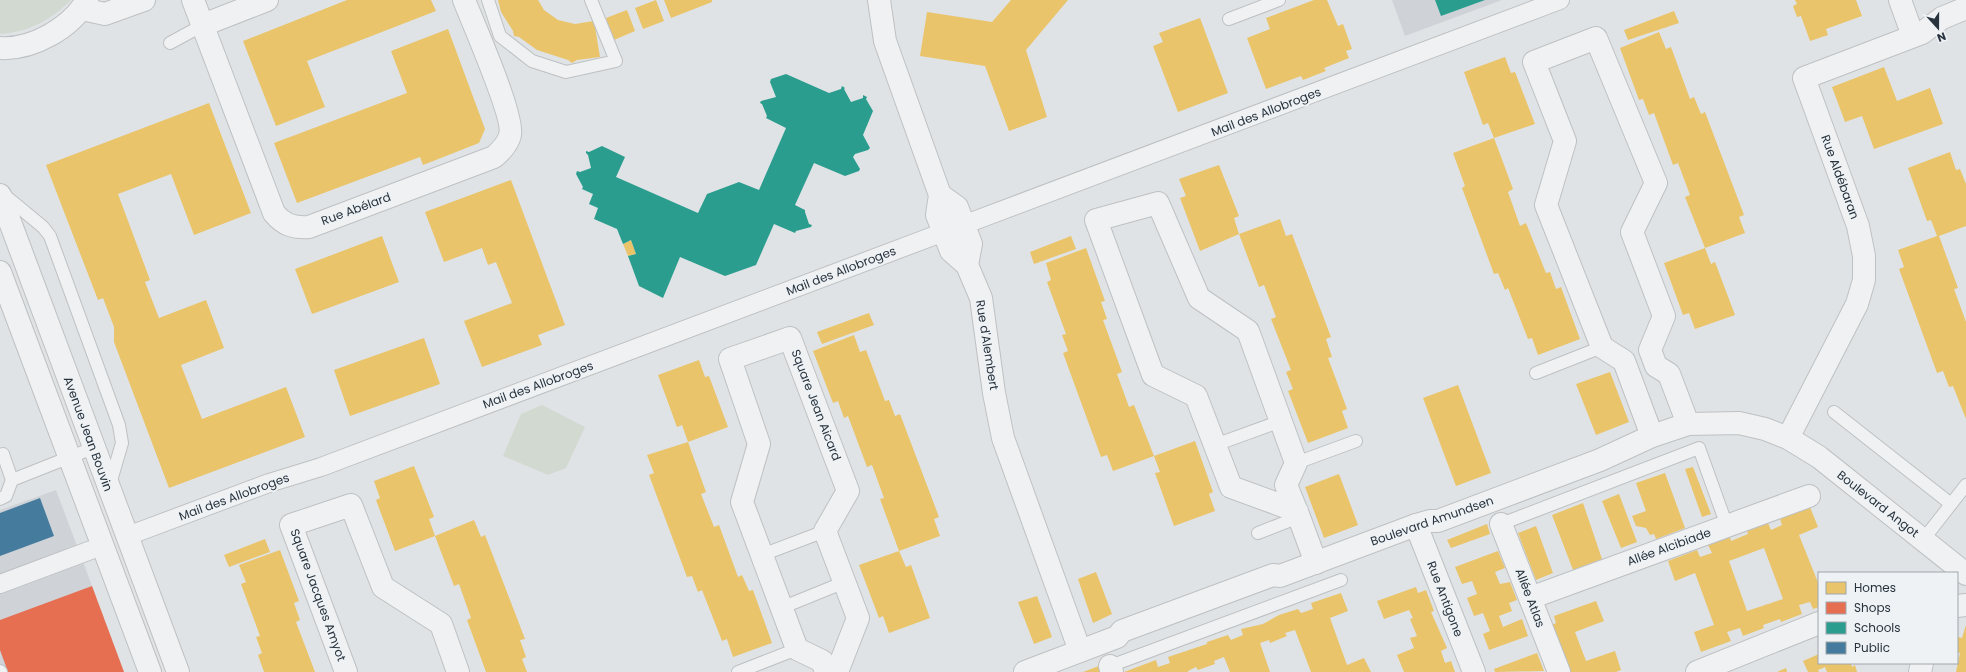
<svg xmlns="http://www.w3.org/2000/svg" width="1966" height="672" viewBox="0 0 1966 672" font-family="Poppins,sans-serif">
<rect width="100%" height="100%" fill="#e0e3e5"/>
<g fill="#cfd3d8">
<path d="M1392,0h110l-97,36z"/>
<path d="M56,490l36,96 32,86h-124v-162z"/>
</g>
<g fill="#d2d9d1">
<path d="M0,0h71c-20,20 -42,32 -71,34z"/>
<path d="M542,405l43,22 -19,41 -18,7 -45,-19 18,-42z"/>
</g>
<g fill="#e9c46a" fill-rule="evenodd">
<path d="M347,0h84l5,11 -129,50 18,46 -49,19 -33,-85z"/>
<path d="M498,0h40l6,10 14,10 17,4 19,-3 6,36 -23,3 -5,3 -4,-3 -31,-10 -18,-13 -5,-1 -1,-5 -12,-19z"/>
<path d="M656,0l8,21 -21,8 -8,-21z"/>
<path d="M664,0h48v2l-41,16z"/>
<path d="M1011,0h57l-42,50 21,67 -38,14 -24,-65 -65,-10 7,-44 65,10z"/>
<path d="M1314,0h13l11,26 5,-2 9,25 -6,2 3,7 -25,10 2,3 -23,9 -2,-4 -35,13 -19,-51 23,-9 -4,-11z"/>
<path d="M1795,0h61l6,16 -36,13 2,6 -18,6 -9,-25 -4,1 -4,-11 4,-2z"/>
<path d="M627,10l8,21 -21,9 -8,-22z"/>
<path d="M1674,11l5,12 -51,17 -4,-10z"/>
<path d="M1200,18l28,75 -50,19 -25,-66 10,-4 -4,-9z"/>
<path d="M448,29l37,100 -6,14 -56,22 -3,-8 -123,46 -23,-60 133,-50 -16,-42z"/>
<path d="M1659,32l7,17 5,-2 19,52 4,-2 7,17 4,-2 39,103 -5,2 6,16 -40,15 -20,-51 5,-2 -12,-32 -5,2 -19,-52 -5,2 -6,-16 -4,1 -19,-52z"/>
<path d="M1505,57l6,16 4,-1 20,52 -41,14 19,51 -5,3 12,34 6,-3 20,50 4,-1 6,17 5,-2 19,52 -42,16 -6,-17 -4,1 -20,-51 -3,2 -7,-17 -4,1 -32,-86 3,-2 -12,-33 41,-15 -6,-15 -5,2 -19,-53z"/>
<path d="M1884,67l13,34 33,-13 13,36 -69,25 -12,-33 -17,6 -13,-35z"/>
<path d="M209,103l42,110 -57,22 -23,-61 -53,20 32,86 -5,2 14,36 47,-18 18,48 -43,17 21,54 84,-32 19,50 -136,51 -55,-146v-15l-11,-29 -5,2 -52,-135z"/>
<path d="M1950,152l6,18 4,-1 6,15v42l-27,10 19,52 -4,1 12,33v97l-13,-33 -4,1 -6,-16 -6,2 -38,-104 5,-2 -6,-17 39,-14 -6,-16 -4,1 -19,-53z"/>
<path d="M1219,165l20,51 -5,2 5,16 -39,17 -20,-53 6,-2 -7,-17z"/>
<path d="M511,180l54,145 -27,10 4,10 -60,22 -18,-46 48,-18 -16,-41 -8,3 -6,-17 -38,14 -19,-50z"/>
<path d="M1280,219l6,17 6,-2 39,103 -5,2 6,18 -4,1 19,51 -5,2 6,17 -40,15 -20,-52 5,-2 -7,-17 5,-2 -20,-51 5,-2 -12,-32 -5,2 -20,-53z"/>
<path d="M382,236l17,46 -87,32 -17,-45z"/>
<path d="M1071,236l5,13 -42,15 -4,-12z"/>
<path d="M631,240l5,14 -8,2 -5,-12z"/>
<path d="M1086,248l19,53 -4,1 6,17 -4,1 19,52 -5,2 12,33 5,-2 20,51 -41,15 -6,-16 -6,2 -38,-104 5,-2 -6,-16 4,-1 -19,-52 4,-2 -5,-17z"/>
<path d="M1705,248l6,16 4,-2 20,53 -40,14 -6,-16 -6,2 -19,-52z"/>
<path d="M869,313l5,12 -52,19 -5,-12z"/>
<path d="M854,335l6,17 6,-2 19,51 4,-1 6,16 5,-2 39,103 -5,2 6,17 -41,15 7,16 5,-2 19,53 -41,15 -6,-17 -4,2 -20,-53 40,-14 -19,-52 4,-1 -12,-33 -5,2 -19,-51 -4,2 -6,-17 -5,2 -20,-52z"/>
<path d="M424,338l16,46 -90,32 -16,-46z"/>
<path d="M699,360l6,17 4,-1 19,51 -40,15 -6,-17 -5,2 -19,-52z"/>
<path d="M1610,372l19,50 -33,13 -20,-51z"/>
<path d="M1458,385l33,88 -35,13 -33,-88z"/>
<path d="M1195,441l18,51 -4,2 6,17 -41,15 -19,-53 5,-1 -6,-16z"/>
<path d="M688,442l18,50 -5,2 13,33 5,-2 19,52 4,-2 7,16 4,-1 19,53 -39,14 -6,-18 -5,2 -20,-51 -4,2 -6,-16 -5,1 -38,-102 5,-2 -7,-18z"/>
<path d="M414,466l20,51 -5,2 6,17 -40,15 -19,-51 4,-2 -6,-17z"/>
<path d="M1693,467l18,47 -9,3 -17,-48z"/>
<path d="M1665,473l20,55 -29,11 -2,-5 -4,1 -4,-7 -10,-2 -4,-10 14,-5 -10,-28z"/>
<path d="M1339,474l19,51 -34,13 -19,-51z"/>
<path d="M1619,494l18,48 -16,6 -19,-47z"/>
<path d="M1583,503l19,56 -29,11 -21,-55z"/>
<path d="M1810,507l8,20 -19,8 20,50v22l-6,2 -3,-7 -11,3 3,9 -21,8 -1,-3 -17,6 1,3 -21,8 -3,-8 -13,4 4,9 -30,11 -7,-20 20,-7 -19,-52 -20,8 -7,-20 29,-11 3,7 12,-4 -4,-8 22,-8 1,4 17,-7 -1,-3 21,-8 3,7 11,-5 -2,-6zM1764,548l19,51 -36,12 -18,-50z"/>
<path d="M474,520l7,17 4,-2 40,104 -5,1 6,17 -4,2 5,13h-41l-19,-52 4,-2 -12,-34 -5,2 -19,-50z"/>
<path d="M1487,524l3,10 -39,14 -4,-8z"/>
<path d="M1536,526l17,47 -17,7 -18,-47z"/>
<path d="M265,539l5,13 -41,15 -5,-12z"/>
<path d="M280,550l19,51 -5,2 6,17 -4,2 19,50h-51l-6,-17 4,-2 -6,-16 4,-1 -19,-52 5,-2 -7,-17z"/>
<path d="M1498,551l7,17 -10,4 5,12 10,-2 7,18 -8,3 3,8 -13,5 4,11 19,-8 6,17 -39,14 -6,-16 7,-3 -7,-18 -9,3 -7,-18 10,-4 -5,-13 -10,3 -7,-17z"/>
<path d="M1096,572l16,42 -19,9 -15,-44z"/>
<path d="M1416,587l2,6 8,-3 8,21 -3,1 16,36 -6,3 4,12 6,-2 4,11h-51l-7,-17 17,-7 -4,-10 7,-2 -7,-17 3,-1 -4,-8 -25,9 -7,-18z"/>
<path d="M1341,593l7,18 -18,7 17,47 17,-7 7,14h-60l-16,-42 -10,3 2,3 -17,7 -1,-3 -9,3 10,29h-40l-6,-15 -10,4 1,3 -17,6 -2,-3 -8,4v1h-64l32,-12 2,7 12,-4 -2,-6 39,-13v-2l21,-7 3,5 12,-5 -2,-6 22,-5 16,-9 19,-6 3,4 12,-4 -2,-6z"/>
<path d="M1037,596l15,41 -18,7 -16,-42z"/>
<path d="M1596,601l8,20 -29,11 11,29 29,-10 6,19 -5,2h-47l-4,-10 2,-1 -15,-36 4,-2 -2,-7z"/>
<path d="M1966,625v47h-10l4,-19 -3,-1v-10l1,-5 4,1z"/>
<path d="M1537,653l7,18 -49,1 -1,-3z"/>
<path d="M1819,654v9h32l1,4 3,-2 2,7h-30l-2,-5 -7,3 1,2h-11l-5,-11z"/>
<path d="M1099,666l2,6h-18z"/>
<path d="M1786,668l1,4h-10z"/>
</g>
<path fill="#e76f51" d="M92,586l32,86h-116l-8,-22v-30z"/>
<g fill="#2a9d8f">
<path d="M1435,0h50l-44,16z"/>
<path d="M786,74l43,19 12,-4 1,-3 3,2 -1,1 7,13 12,-4v-3l4,2 -1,2 7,12 -10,24 7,13 -2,2 -13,4 -2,3 7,12 -1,2 -14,5 -31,-13 -19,42 10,5v2l4,12 3,1 -1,2 -15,4 -1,2 -21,-9 -18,41 -31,11 -45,-19 -17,41 -24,-12 -11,-30 8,-2 -5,-14 -8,4 -6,-15 -23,-10 4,-11 -9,-4 4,-10 -11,-5 1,-2 -7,-13 1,-3 3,1 11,-4 -3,-13 -2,-2v-2l3,1 13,-6 23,11 -9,20 82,36 9,-19 32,-12 20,8 27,-62 -20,-10 1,-2 -5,-12 -2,-1 1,-2 15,-4 -6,-15 1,-3z"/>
</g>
<path fill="#457b9d" d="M40,498l14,38 -54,20v-43z"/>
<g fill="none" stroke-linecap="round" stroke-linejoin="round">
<defs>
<g id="service">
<path d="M488,0l12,36 32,25 34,11 50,-11 -25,-61"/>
<path d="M1229,19l50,-19"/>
<path d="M170,43l33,-18"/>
<path d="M3,194l40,33 7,9 69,189 3,18 -12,41"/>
<path d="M1536,373l66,-26"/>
<path d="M1834,412l117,92"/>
<path d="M1215,445l66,-24"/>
<path d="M3,454l9,26 81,-32"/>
<path d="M1296,463l60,-22"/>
<path d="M0,499l6,-3 6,-16"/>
<path d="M1501,524l198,-76 28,78"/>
<path d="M1258,533l41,-16"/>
<path d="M1923,540l43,-55"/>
<path d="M762,555l63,-24"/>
<path d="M781,608l64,-26"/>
<path d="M1110,666l231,-86"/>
<path d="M0,671l1,1"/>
<path d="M738,672l59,-23"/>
</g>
<g id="pedestrian">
<path d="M971,222l589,-222"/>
<path d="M138,532l131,-49 52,-16 615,-232"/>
<path d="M0,584l91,-34"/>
</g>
<g id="minor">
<path d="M193,0l81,213c10,12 19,15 35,14l185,-70c7,-6 14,-13 16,-22 5,-17 -37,-112 -46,-135"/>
<path d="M879,0l6,41 55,154 -3,20 14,36 16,14 14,33 13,95 9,45 77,213"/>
<path d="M1900,0l13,36"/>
<path d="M203,25l64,-25"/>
<path d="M940,195l17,12 14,37 -4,21"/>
<path d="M1652,436l-28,-75 -22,-14 -56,-142 19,-64 -31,-79 62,-24 60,145 -24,49 32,84 -14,34 6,16 13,8 19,50"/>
<path d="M1788,438l69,-134 7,-24v-24l-6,-30 -54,-148 118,-45 20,-15 24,-10"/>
<path d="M1297,511l-66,-24 -35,-91 -43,-21 -57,-155 62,-17 41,95 49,33 48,132 -10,22 13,32 17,46"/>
<path d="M1501,524l58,148"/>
<path d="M1416,525l58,147"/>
<path d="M1530,598l279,-102"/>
<path d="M1957,606l9,-1"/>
<path d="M1110,666l2,6"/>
<path d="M346,672l-55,-147 60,-20 32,82 58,37 17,48"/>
<path d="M826,672l-4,-11 -25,-12 -55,-147 17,-58 -29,-85 60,-21 58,153 -23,40 33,87 -21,54"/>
<path d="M1697,672l122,-49"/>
<path d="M1920,672l2,-9"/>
</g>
<g id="tertiary">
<path d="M82,9l23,5 39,-14"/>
<path d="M0,48c32,2 71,-20 87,-48"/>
<path d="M0,195l178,477"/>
<path d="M0,272l150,400"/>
<path d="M1025,672l92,-35 5,-6 151,-56 7,1 136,-51 14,-4h8l162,-61 52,-24 36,-12 51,-1 26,6 23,9 31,19 147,117"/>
</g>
</defs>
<use href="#service" stroke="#bec1c3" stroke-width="14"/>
<use href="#pedestrian" stroke="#bec1c3" stroke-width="20"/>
<use href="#minor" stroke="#bec1c3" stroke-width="24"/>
<use href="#tertiary" stroke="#bec1c3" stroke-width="24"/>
<use href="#service" stroke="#f0f1f2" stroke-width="12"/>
<use href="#pedestrian" stroke="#f0f1f2" stroke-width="18"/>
<use href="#minor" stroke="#f0f1f2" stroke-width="22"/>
<use href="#tertiary" stroke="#f0f1f2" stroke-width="22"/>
</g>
<g text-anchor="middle" stroke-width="4" stroke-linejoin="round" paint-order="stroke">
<g font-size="12" fill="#28333d" stroke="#eef2f5">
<text transform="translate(1266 112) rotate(-21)" y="4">Mail des Allobroges</text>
<text transform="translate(1840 177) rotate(70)" y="4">Rue Aldébaran</text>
<text transform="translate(356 209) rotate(-20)" y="4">Rue Abélard</text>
<text transform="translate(841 271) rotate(-21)" y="4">Mail des Allobroges</text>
<text transform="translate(987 345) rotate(81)" y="4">Rue d'Alembert</text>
<text transform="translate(538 385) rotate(-20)" y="4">Mail des Allobroges</text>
<text transform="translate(816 405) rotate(69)" y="4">Square Jean Aicard</text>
<text transform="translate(88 434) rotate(70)" y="4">Avenue Jean Bouvin</text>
<text transform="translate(234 497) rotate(-20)" y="4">Mail des Allobroges</text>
<text transform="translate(1878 504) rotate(38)" y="4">Boulevard Angot</text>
<text transform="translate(1432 521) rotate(-19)" y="4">Boulevard Amundsen</text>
<text transform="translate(1669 547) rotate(-20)" y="4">Allée Alcibiade</text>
<text transform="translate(318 595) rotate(70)" y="4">Square Jacques Amyot</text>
<text transform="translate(1530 598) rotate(69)" y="4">Allée Atlas</text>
<text transform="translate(1445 599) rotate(69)" y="4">Rue Antigone</text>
</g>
</g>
<rect x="1818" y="572" width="140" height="92" fill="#eef2f5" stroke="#9fa6ab"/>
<rect x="1826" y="582" width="20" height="12" fill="#e9c46a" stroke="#9fa6ab"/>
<text x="1854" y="592" font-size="12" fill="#28333d">Homes</text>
<rect x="1826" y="602" width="20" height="12" fill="#e76f51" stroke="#9fa6ab"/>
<text x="1854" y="612" font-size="12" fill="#28333d">Shops</text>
<rect x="1826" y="622" width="20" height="12" fill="#2a9d8f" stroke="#9fa6ab"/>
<text x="1854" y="632" font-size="12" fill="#28333d">Schools</text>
<rect x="1826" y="642" width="20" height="12" fill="#457b9d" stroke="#9fa6ab"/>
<text x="1854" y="652" font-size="12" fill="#28333d">Public</text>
<g transform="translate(1938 28) rotate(159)" stroke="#eef2f5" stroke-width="3" paint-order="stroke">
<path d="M0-3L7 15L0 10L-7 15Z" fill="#28333d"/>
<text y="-6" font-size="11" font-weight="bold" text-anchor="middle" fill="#28333d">N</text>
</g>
</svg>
